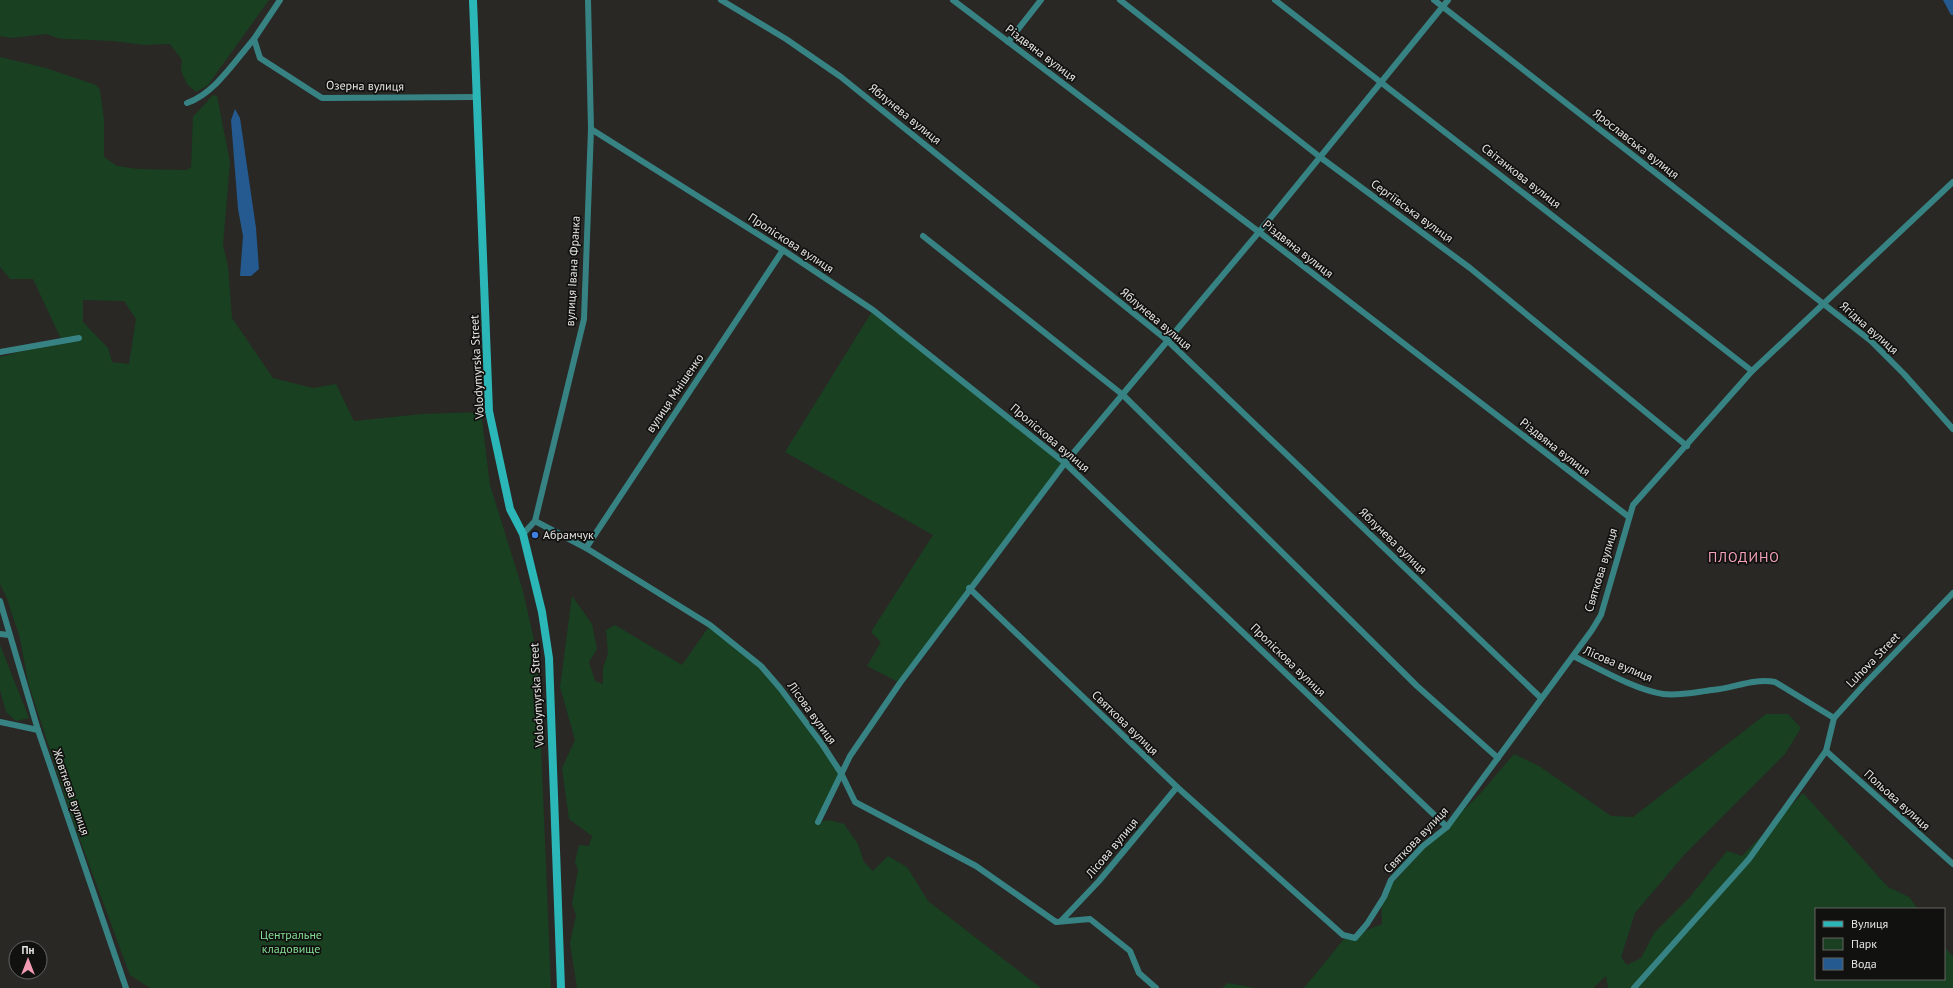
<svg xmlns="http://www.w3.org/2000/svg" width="1953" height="988" viewBox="0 0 1953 988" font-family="'PT Sans',sans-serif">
<rect width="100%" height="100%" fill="#292825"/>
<g fill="#184021" fill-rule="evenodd">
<path d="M0,0h269l-61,85 -12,7 -9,-8 -6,-13 1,-11 -12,-16 -26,1 -31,-4 -46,-2 -10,-1 -10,-4 -36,4 -11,-2z"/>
<path d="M0,57l46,11 50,17 4,5 4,30v37l13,9 21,3 49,1 4,-3 2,-50 20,-22 4,1 13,66 -7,83 5,21 4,52 41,60 40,10 23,-4 18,37 68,-7 59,-2 9,73 33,106 11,49 -3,21 7,11 13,316h-401l-20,-13 -57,-154 -45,-139 -8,-44 -14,-42 -6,-12v-227l62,-16 -29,-62h-23l-10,-12zM83,300l41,1 12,18 -7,45 -17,-2 -4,-14 -25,-26z"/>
<path d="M873,310l192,153 -165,220 -33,-17 14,-24 -10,-10 62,-97 -148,-83z"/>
<path d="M572,596l20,28 5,25 -8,13 6,19 8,3v-16l5,-14 -2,-24 9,-5 67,40 28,-40 51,41 80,107 -23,49 11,-2 15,4 14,20 6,18 9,9 15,-15 19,11 21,34 113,87h-464l-7,-45 6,-28 -4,-11 6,-34 -3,-8 4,-17 10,1 3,-10 -23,-17 -7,-51 13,-28 -15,-53z"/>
<path d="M0,645l29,73 -13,3 -10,-9 -6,-22z"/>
<path d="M1766,714h22l13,14 -16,26 -101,101 -49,58 -14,44 6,8 14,-7 13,-25 35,-35 38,-47 15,5 61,-63 85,94 21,10 9,12h-102v70h128v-32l9,9v32h-345l-2,-12 -13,12h-289l40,-49 38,-15 -1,-28 54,-59 44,-42 35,-41 25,12 72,50 22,1z"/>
<path d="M1228,983l27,5h-33z"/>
</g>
<g fill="#245a90">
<path d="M1943,0h10v15h-2z"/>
<path d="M235,109l5,9 16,110 3,41 -8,7h-11l3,-40 -5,-27 -7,-89z"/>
</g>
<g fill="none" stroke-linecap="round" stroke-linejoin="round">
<g stroke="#378384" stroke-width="6">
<path d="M280,0l-26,39 6,19 62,40 155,-1"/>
<path d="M721,0l65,39 55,38 327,264 373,357"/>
<path d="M953,0l306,232 370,285"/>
<path d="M1120,0l200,157 150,111 217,178"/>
<path d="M1275,0l477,371"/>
<path d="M1434,0l437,341 33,33 49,55"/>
<path d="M1008,42l33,-42"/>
<path d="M187,103c28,-10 47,-41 67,-64"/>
<path d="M591,129l192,121 90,60 192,153 382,364"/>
<path d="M923,236l200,159 294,291 81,72"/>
<path d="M0,352l79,-14"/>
<path d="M535,521l51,27 124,77 51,41 19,22 42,56 19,29 14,29 121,64 80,56 34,-3 40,32 9,22 17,15"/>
<path d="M523,534l12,-13 49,-202 7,-190 -3,-129"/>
<path d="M586,548l197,-298"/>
<path d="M969,588l208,199 166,148 12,3 12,-14 17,-27 7,-17 32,-34 24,-19 145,-197 9,-15 32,-110 119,-134 201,-189"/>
<path d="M0,601l38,129 88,258"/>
<path d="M0,634l9,1"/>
<path d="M1573,656c25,12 62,34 90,38 16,2 33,-2 49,-4 22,-2 41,-12 63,-8l59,36"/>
<path d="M0,722l38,8"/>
<path d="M1826,751l127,113"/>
<path d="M818,822l32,-66 50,-73 165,-220 194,-231 189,-232"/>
<path d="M1061,921l38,-40 78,-94"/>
<path d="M1634,988l115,-129 77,-108 8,-33 29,-32 90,-93"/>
</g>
<path stroke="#2bb7b8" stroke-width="8" d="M473,0l16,411 21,98 13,25 19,78 7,46 12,330"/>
</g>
<circle fill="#3f7fe0" stroke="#11110f" stroke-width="1.5" cx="535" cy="535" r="4"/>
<g text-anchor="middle" stroke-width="3.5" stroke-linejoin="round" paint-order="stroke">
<g font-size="12" fill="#e5e4e2" stroke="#11110f">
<text transform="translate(1041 53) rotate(37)" y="4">Різдвяна вулиця</text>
<text transform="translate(365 86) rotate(1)" y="4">Озерна вулиця</text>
<text transform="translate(905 114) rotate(39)" y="4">Яблунева вулиця</text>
<text transform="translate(1636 144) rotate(38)" y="4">Ярославська вулиця</text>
<text transform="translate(1521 176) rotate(38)" y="4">Світанкова вулиця</text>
<text transform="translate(1412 211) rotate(36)" y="4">Сергіївська вулиця</text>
<text transform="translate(791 243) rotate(33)" y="4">Проліскова вулиця</text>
<text transform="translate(1298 249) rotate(38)" y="4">Різдвяна вулиця</text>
<text transform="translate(573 271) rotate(-87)" y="4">вулиця Івана Франка</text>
<text transform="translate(1156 319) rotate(40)" y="4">Яблунева вулиця</text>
<text transform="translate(1869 328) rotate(41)" y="4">Ягідна вулиця</text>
<text transform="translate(477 367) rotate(-93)" y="4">Volodymyrska Street</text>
<text transform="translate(675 393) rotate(-56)" y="4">вулиця Мнішенко</text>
<text transform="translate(1050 438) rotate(40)" y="4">Проліскова вулиця</text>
<text transform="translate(1555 447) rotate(38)" y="4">Різдвяна вулиця</text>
<text transform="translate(1393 541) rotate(44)" y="4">Яблунева вулиця</text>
<text transform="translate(1601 570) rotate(-73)" y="4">Святкова вулиця</text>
<text transform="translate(1288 660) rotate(44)" y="4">Проліскова вулиця</text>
<text transform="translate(1873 660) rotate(-46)" y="4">Luhova Street</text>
<text transform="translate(1618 664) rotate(23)" y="4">Лісова вулиця</text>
<text transform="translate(537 695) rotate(-93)" y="4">Volodymyrska Street</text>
<text transform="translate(812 713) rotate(54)" y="4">Лісова вулиця</text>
<text transform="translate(1125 723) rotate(44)" y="4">Святкова вулиця</text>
<text transform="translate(71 792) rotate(71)" y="4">Жовтнева вулиця</text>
<text transform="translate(1897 800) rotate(42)" y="4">Польова вулиця</text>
<text transform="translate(1416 840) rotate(-46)" y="4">Святкова вулиця</text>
<text transform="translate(1112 848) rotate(-50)" y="4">Лісова вулиця</text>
</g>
<g font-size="12" fill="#e5e4e2" stroke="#11110f" text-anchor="start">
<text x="543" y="539">Абрамчук</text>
</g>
<g font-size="12" fill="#82dd93" stroke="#11110f">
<text x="291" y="939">Центральне<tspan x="291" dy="14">кладовище</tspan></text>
</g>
<g font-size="14" letter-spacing="1" fill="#f5a3b9" stroke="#11110f">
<text x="1744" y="562">ПЛОДИНО</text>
</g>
</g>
<rect x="1815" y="908" width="130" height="72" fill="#11110f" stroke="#666563"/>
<rect x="1823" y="921" width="20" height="6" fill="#2bb7b8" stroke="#666563"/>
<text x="1851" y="928" font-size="12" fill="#e5e4e2">Вулиця</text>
<rect x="1823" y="938" width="20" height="12" fill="#184021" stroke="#666563"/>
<text x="1851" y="948" font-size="12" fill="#e5e4e2">Парк</text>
<rect x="1823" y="958" width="20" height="12" fill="#245a90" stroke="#666563"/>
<text x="1851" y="968" font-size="12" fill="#e5e4e2">Вода</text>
<g transform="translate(28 960)"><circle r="19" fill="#11110f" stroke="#666563"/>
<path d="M0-3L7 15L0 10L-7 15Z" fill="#f19ab2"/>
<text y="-6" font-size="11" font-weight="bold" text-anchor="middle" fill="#e5e4e2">Пн</text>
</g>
</svg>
